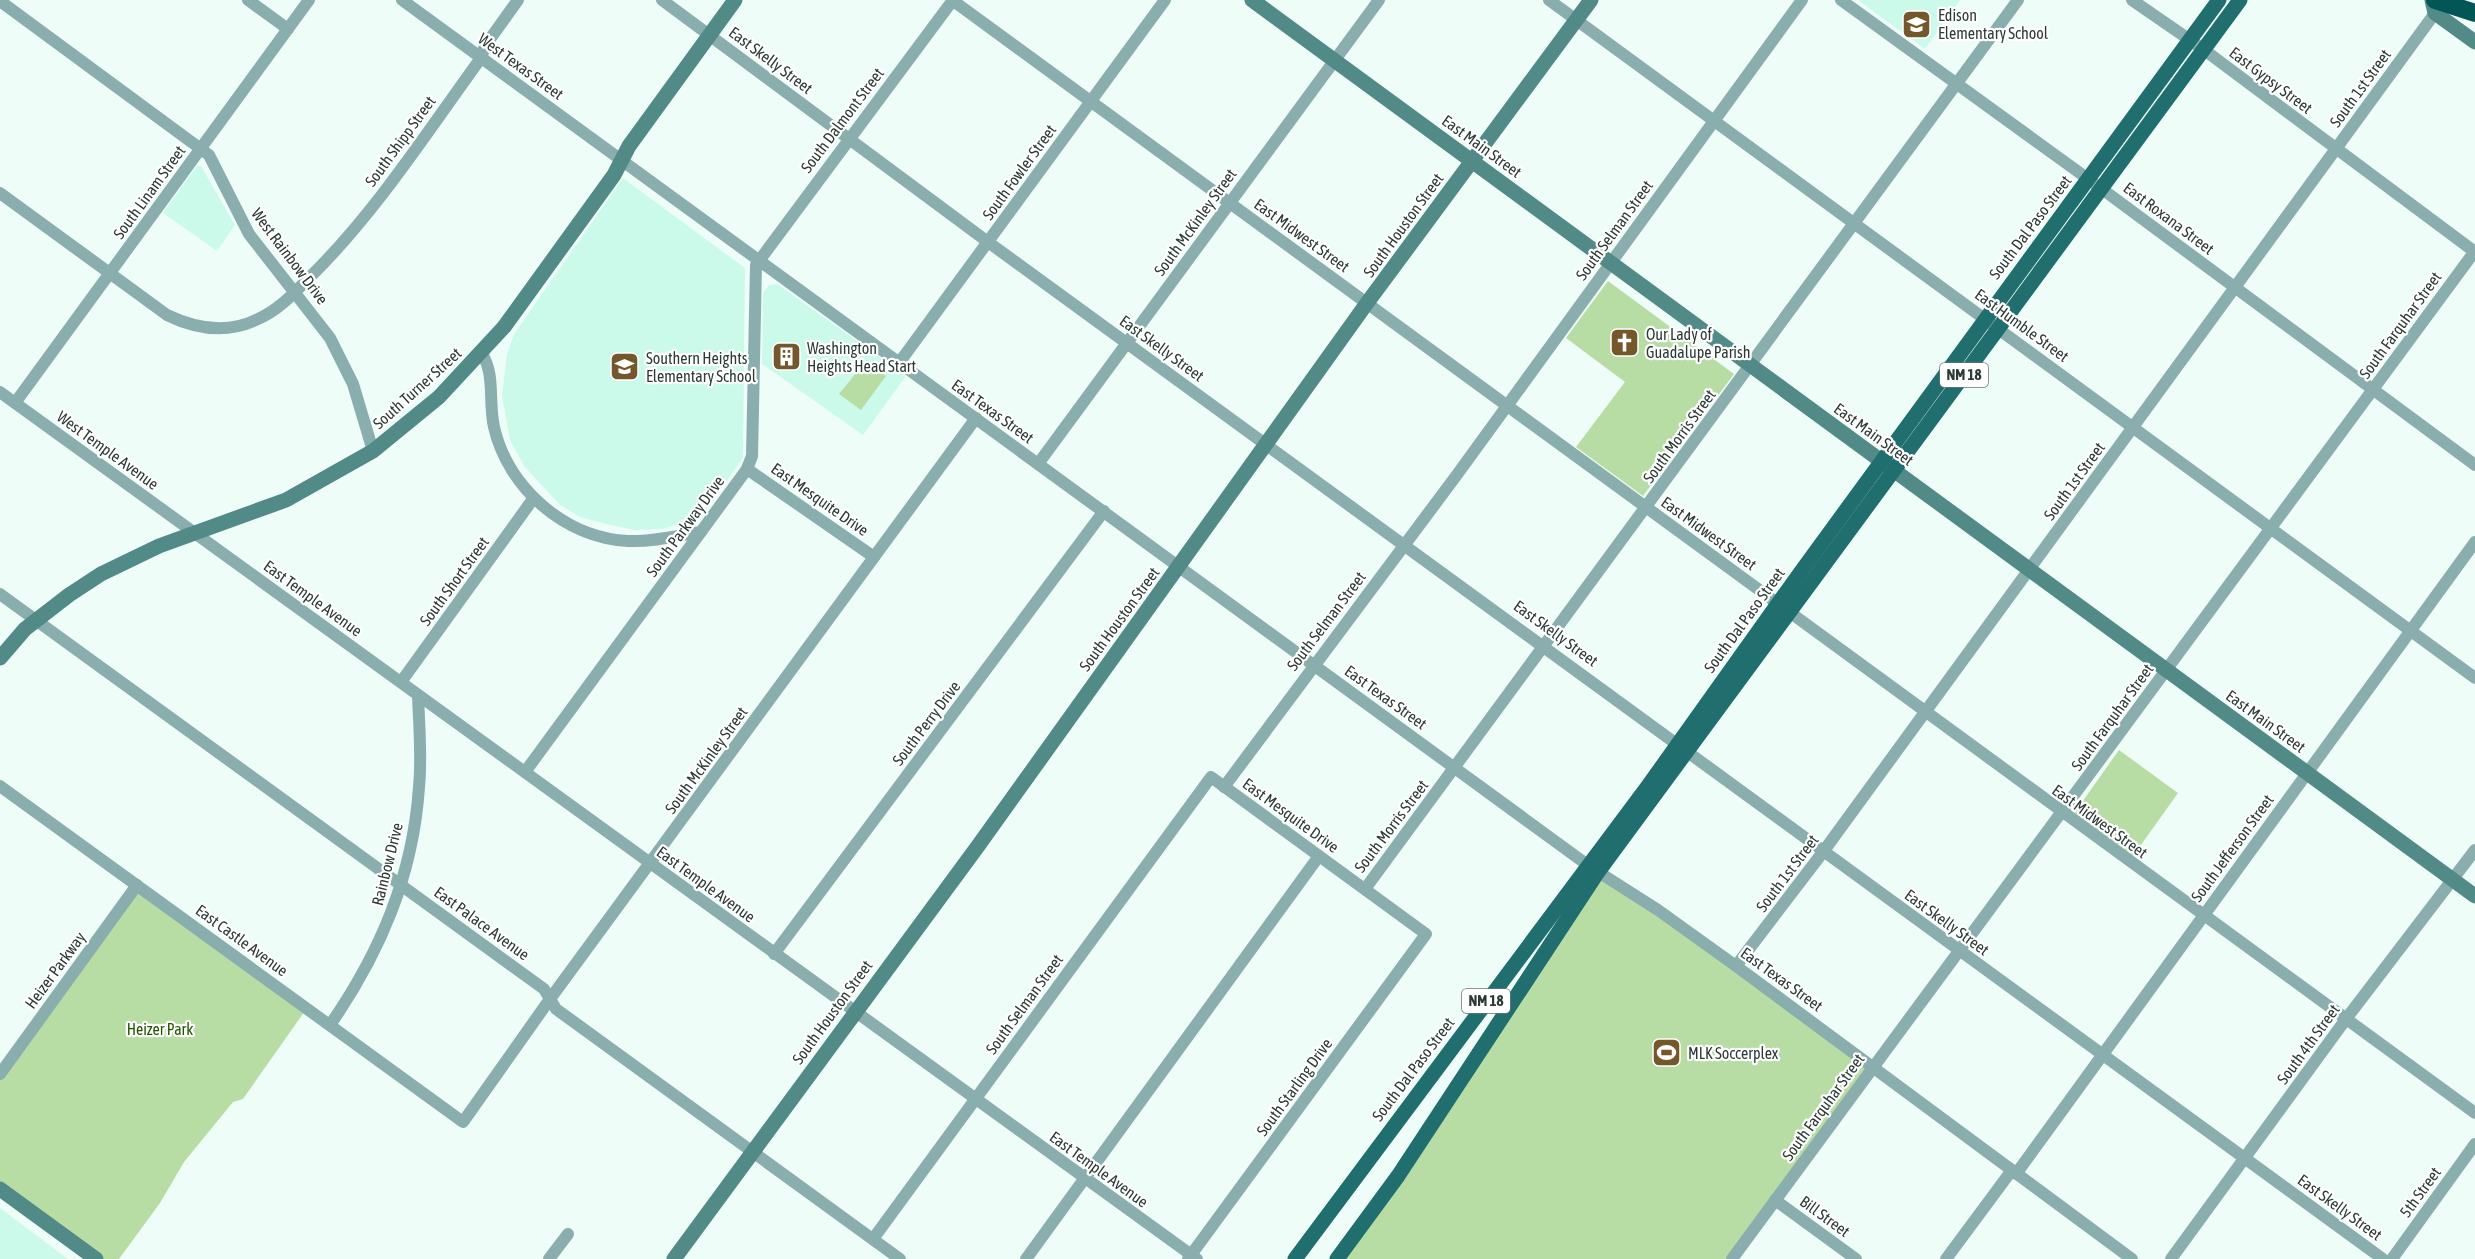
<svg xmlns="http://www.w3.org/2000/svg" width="2475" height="1259" viewBox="0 0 2475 1259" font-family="'Asap Condensed',sans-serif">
<rect width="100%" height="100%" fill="#effdf8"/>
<g fill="#cbfaeb">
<path d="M1858,0h102l-35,49z"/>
<path d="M201,166l34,59 -18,26 -54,-38 33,-46z"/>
<path d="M623,178l122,90 -2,190 -42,59 -39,12 -27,1 -25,-5 -30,-8 -20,-12 -36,-39 -14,-26 -8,-44 5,-42 7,-20z"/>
<path d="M777,284l129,92 -43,59 -101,-71 1,-71 6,-8z"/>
<path d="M0,1208l68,51h-68z"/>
</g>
<g fill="#b7dda5">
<path d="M1608,281l126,93 -91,122 -67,-49 49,-65 -59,-44z"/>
<path d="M866,361l20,15 -25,34 -22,-16z"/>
<path d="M2119,750l59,43 -45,63 -55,-39 -3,-5z"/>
<path d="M1598,872l276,194 -142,193h-395z"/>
<path d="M137,885l170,123 -64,91 -10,3 -49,60 -24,41 -41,56h-23l-96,-70v-115z"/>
</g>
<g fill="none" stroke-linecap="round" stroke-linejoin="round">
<g stroke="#8aaead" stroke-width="12">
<path d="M248,0l40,29"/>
<path d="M402,0l1187,866 69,44 78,56 396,293"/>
<path d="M662,0l326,242 1395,1017"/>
<path d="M952,0l1523,1113"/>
<path d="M1549,0l926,678"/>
<path d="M1841,0l261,189 373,276"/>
<path d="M2132,0l71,49 272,203"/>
<path d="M0,1l209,154 40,79 81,104 23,46 20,67"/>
<path d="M0,193l167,122c29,14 61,19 91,4 21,-9 37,-27 53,-43 65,-64 116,-144 170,-218l4,-12 33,-46"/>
<path d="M481,352c15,23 7,49 13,75 14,61 71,111 134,114 24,1 49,-5 73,-9"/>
<path d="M899,363l266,-363"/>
<path d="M0,392l1197,867"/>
<path d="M15,403l294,-403"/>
<path d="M1038,464l341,-464"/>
<path d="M747,469l127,88"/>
<path d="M0,594l544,395 12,20 344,250"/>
<path d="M401,682l132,-183"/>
<path d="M525,772l222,-303 5,-13 4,-191 197,-265"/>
<path d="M0,786l463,336 87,-123 426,-581"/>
<path d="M1224,787l232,-311 346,-476"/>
<path d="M1365,889l653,-889"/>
<path d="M774,954l330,-443"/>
<path d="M1736,966l87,-114 612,-839"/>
<path d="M330,1025c50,-72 83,-149 89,-238 3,-30 0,-62 -1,-92"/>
<path d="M0,1074l137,-189"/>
<path d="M2016,1174l459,-632"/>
<path d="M1775,1200l81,59"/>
<path d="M873,1239l338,-462 215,157 -238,325"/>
<path d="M549,1259l19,-25"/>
<path d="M1026,1259l293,-403"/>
<path d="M1732,1259l743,-1008"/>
<path d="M1946,1259l66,-89"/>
<path d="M2171,1259l175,-240 129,-169"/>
<path d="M2392,1259l83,-115"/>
</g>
<g stroke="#528a88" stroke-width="15">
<path d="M1252,0l1223,896"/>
<path d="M2432,0l3,13 40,29"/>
<path d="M0,658l25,-29 44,-34 32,-21 58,-28 127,-46 87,-49 66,-54 65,-70 110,-152 15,-29 106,-146"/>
<path d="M0,1189l96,70"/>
<path d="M674,1259l304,-413 389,-543 224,-303"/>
</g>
<g stroke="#206f6e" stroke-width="15">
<path d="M1295,1259l353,-473 152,-213 419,-573"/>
<path d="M1337,1259l61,-83 200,-304 642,-872"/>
</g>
<path stroke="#025655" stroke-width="18" d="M2435,0l40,13"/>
</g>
<defs>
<symbol id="school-square" viewBox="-11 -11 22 22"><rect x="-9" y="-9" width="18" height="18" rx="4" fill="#74582b" stroke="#fff"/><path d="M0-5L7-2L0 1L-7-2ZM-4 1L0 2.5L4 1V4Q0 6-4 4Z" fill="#fff"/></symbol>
<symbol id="church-square" viewBox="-11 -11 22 22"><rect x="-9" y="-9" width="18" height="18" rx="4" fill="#74582b" stroke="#fff"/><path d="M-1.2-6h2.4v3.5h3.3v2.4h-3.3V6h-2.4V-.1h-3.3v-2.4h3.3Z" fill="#fff"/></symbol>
<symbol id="building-square" viewBox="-11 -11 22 22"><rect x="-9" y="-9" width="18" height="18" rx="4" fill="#74582b" stroke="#fff"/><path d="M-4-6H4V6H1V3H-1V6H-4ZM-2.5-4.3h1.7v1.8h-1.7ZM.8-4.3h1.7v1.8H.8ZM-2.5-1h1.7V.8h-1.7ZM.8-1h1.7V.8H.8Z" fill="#fff"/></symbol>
<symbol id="stadium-square" viewBox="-11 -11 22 22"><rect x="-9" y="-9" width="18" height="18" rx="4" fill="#74582b" stroke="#fff"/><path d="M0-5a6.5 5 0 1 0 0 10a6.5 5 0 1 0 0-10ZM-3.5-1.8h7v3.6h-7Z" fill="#fff"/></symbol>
</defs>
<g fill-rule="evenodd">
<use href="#school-square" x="1900" y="8" width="33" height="33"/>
<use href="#church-square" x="1608" y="326" width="33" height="33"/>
<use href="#building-square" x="770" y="340" width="33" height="33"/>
<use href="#school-square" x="608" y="350" width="33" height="33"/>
<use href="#stadium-square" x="1650" y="1036" width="33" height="33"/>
</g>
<g text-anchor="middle" stroke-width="4.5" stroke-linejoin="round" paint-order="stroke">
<g fill="#fff" stroke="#6b7672" stroke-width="1.5">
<rect x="1940" y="363" width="48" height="24" rx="4.5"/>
<rect x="1462" y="989" width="48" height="24" rx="4.5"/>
</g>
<g font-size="15" font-weight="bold" fill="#2c3b36">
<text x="1964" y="380">NM 18</text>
<text x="1486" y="1006">NM 18</text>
</g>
<g font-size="16" fill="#2c3b36" stroke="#fff" text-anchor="start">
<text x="1938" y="21">Edison<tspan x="1938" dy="18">Elementary School</tspan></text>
<text x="1646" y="340">Our Lady of<tspan x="1646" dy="18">Guadalupe Parish</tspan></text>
<text x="807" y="354">Washington<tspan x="807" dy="18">Heights Head Start</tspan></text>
<text x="646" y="364">Southern Heights<tspan x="646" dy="18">Elementary School</tspan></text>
<text x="1688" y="1059">MLK Soccerplex</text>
</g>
<g font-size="16" fill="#2c3b36" stroke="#fff">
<text transform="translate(771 60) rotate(37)" y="6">East Skelly Street</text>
<text transform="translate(521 66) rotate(36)" y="6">West Texas Street</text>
<text transform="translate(2271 80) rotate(37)" y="6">East Gypsy Street</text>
<text transform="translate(2360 88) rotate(-54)" y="6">South 1st Street</text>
<text transform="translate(842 120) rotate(-53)" y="6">South Dalmont Street</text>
<text transform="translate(400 141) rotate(-54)" y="6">South Shipp Street</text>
<text transform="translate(1482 146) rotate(36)" y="6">East Main Street</text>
<text transform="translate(1019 172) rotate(-54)" y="6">South Fowler Street</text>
<text transform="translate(149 192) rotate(-54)" y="6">South Linam Street</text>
<text transform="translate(2169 218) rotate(37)" y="6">East Roxana Street</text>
<text transform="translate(1195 222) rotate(-54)" y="6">South McKinley Street</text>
<text transform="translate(1403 225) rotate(-54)" y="6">South Houston Street</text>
<text transform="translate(2030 227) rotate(-53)" y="6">South Dal Paso Street</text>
<text transform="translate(1614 230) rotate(-54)" y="6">South Selman Street</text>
<text transform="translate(1302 235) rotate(36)" y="6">East Midwest Street</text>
<text transform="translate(290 256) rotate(53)" y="6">West Rainbow Drive</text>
<text transform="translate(2022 325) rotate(36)" y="6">East Humble Street</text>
<text transform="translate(2400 325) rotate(-54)" y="6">South Farquhar Street</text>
<text transform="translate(1162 348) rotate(36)" y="6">East Skelly Street</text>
<text transform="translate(417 388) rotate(-42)" y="6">South Turner Street</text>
<text transform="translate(993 411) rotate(36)" y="6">East Texas Street</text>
<text transform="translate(1874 434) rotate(36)" y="6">East Main Street</text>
<text transform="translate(1679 436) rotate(-54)" y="6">South Morris Street</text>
<text transform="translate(108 450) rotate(36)" y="6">West Temple Avenue</text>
<text transform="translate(2074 481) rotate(-54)" y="6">South 1st Street</text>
<text transform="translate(820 499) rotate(35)" y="6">East Mesquite Drive</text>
<text transform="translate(685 526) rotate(-54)" y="6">South Parkway Drive</text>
<text transform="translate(1709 533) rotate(36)" y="6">East Midwest Street</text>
<text transform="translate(454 581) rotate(-54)" y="6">South Short Street</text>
<text transform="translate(313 598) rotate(36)" y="6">East Temple Avenue</text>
<text transform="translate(1119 619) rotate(-54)" y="6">South Houston Street</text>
<text transform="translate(1744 620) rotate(-54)" y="6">South Dal Paso Street</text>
<text transform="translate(1326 621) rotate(-53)" y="6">South Selman Street</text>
<text transform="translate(1556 633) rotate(36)" y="6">East Skelly Street</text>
<text transform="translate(1386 697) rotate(36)" y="6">East Texas Street</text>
<text transform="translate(2112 717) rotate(-54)" y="6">South Farquhar Street</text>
<text transform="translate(2266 721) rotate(36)" y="6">East Main Street</text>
<text transform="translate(926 723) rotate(-53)" y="6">South Perry Drive</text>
<text transform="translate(706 760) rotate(-54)" y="6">South McKinley Street</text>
<text transform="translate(1291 815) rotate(36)" y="6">East Mesquite Drive</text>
<text transform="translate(2100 821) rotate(36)" y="6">East Midwest Street</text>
<text transform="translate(1391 826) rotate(-53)" y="6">South Morris Street</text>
<text transform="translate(2232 848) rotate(-54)" y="6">South Jefferson Street</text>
<text transform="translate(387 864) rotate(-76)" y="6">Rainbow Drive</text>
<text transform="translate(1787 873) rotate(-53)" y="6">South 1st Street</text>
<text transform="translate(706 884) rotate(36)" y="6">East Temple Avenue</text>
<text transform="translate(1947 922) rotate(36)" y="6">East Skelly Street</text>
<text transform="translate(482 923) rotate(36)" y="6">East Palace Avenue</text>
<text transform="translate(242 940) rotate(36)" y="6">East Castle Avenue</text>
<text transform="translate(55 970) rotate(-54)" y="6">Heizer Parkway</text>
<text transform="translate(1782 979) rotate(36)" y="6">East Texas Street</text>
<text transform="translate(1024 1004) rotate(-54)" y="6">South Selman Street</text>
<text transform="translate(832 1012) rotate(-54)" y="6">South Houston Street</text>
<text transform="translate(2308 1044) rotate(-54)" y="6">South 4th Street</text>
<text transform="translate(1413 1069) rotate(-53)" y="6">South Dal Paso Street</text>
<text transform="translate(1294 1087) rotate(-54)" y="6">South Starling Drive</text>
<text transform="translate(1823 1107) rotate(-54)" y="6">South Farquhar Street</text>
<text transform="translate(1099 1169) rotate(36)" y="6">East Temple Avenue</text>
<text transform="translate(2420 1192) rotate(-54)" y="6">5th Street</text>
<text transform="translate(2340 1207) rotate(36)" y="6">East Skelly Street</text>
<text transform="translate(1825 1216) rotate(36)" y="6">Bill Street</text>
</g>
<g font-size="16" fill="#255300" stroke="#fff">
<text x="160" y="1035">Heizer Park</text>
</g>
</g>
</svg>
